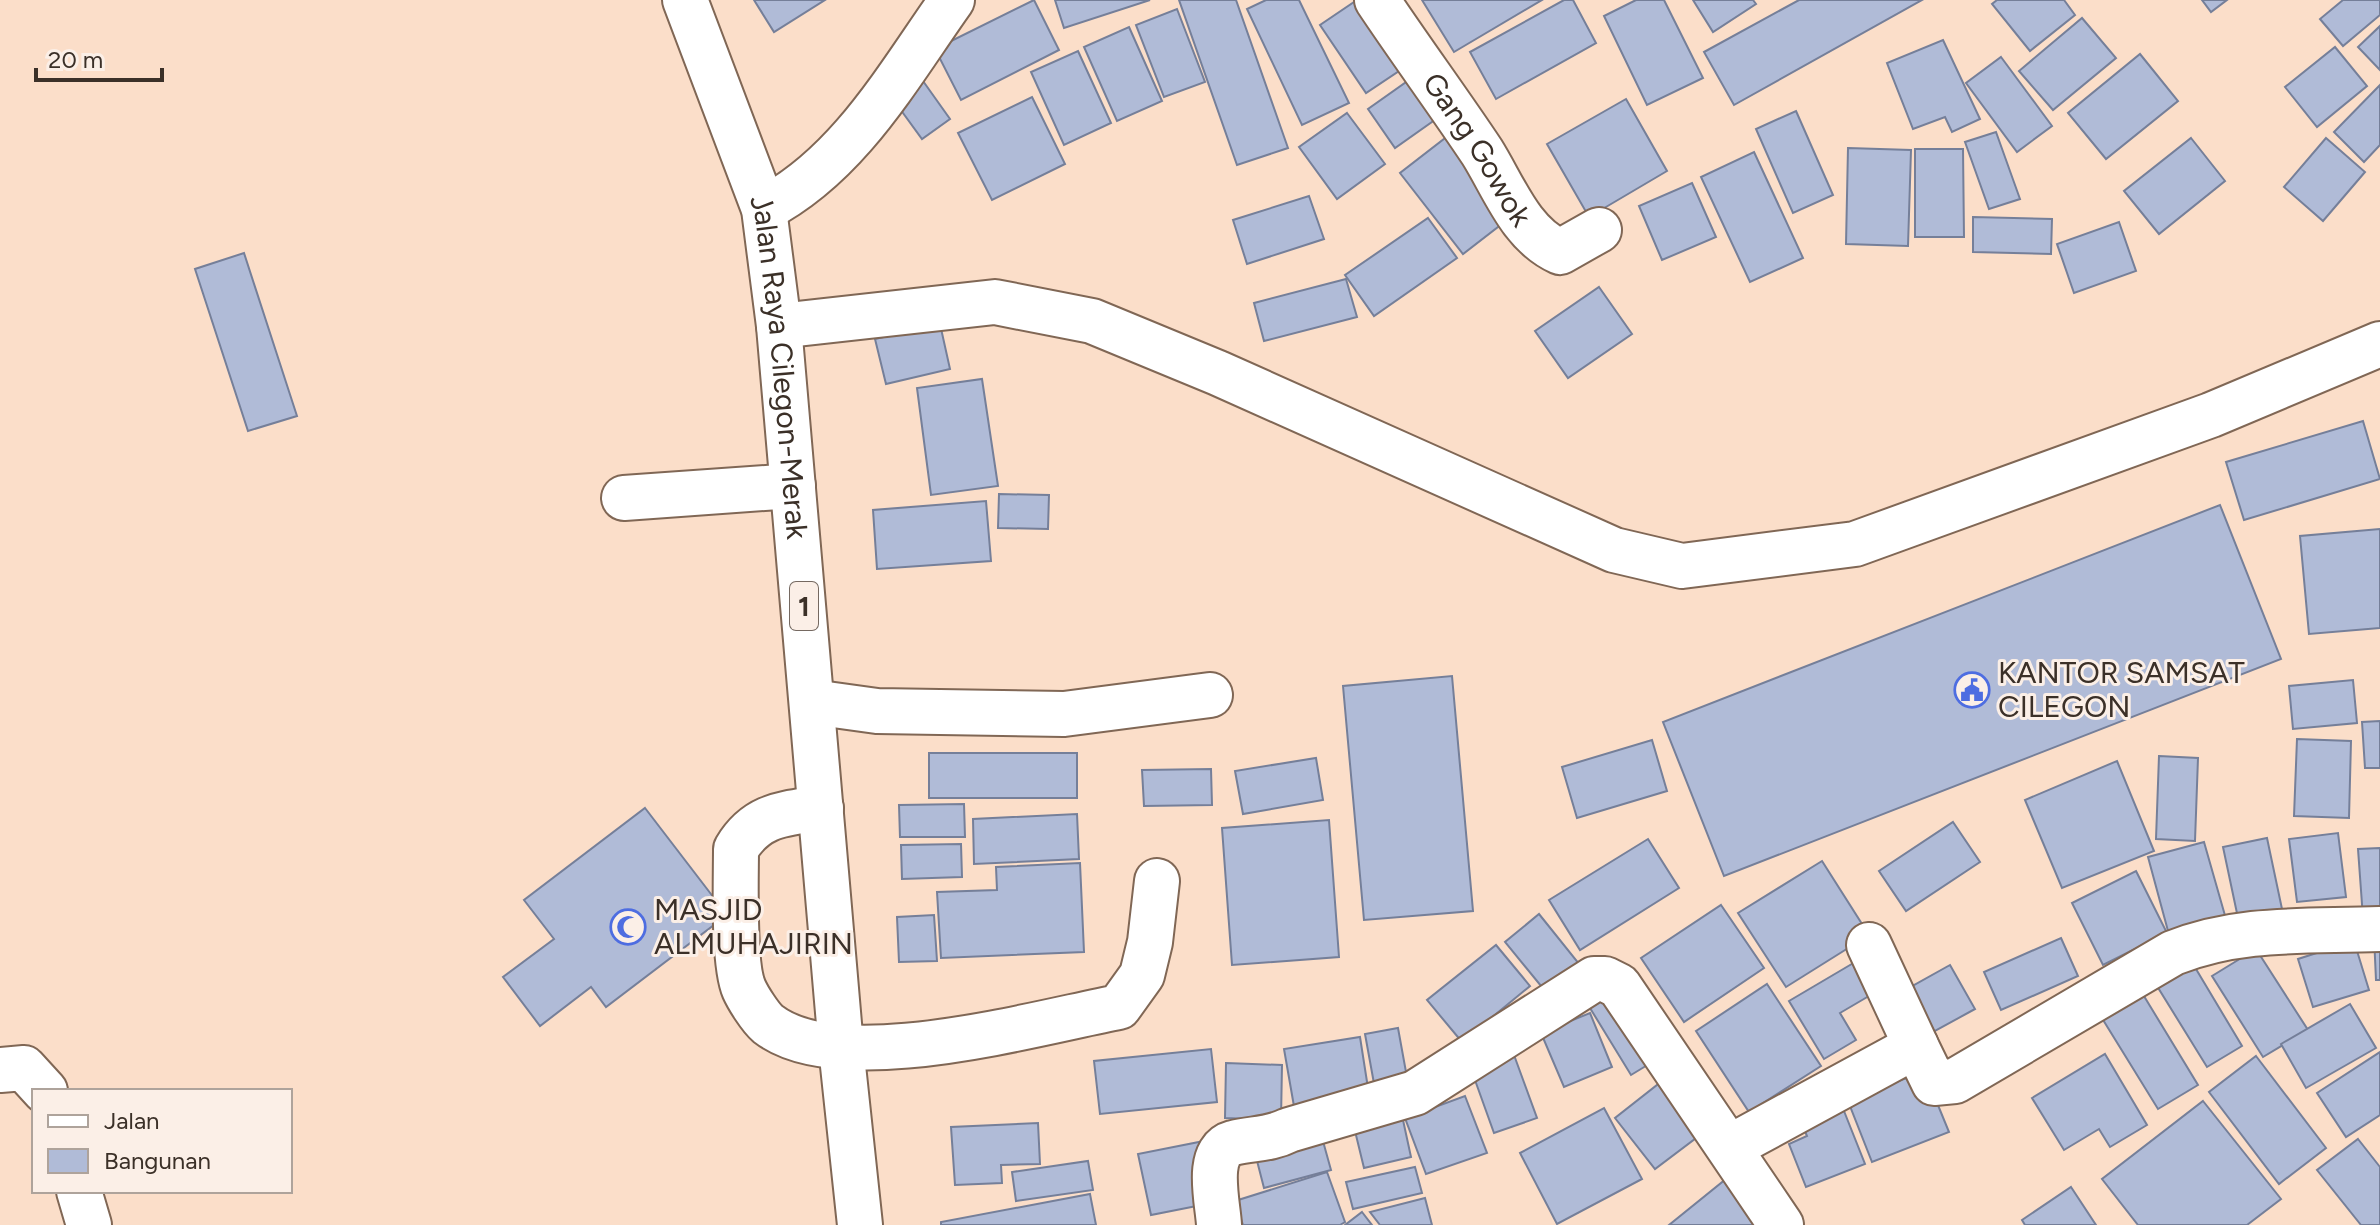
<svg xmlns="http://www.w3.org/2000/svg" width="2380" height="1225" viewBox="0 0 2380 1225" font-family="Figtree,sans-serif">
<rect width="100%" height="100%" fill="#fbdec9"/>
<g fill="#b0bbd7" stroke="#757f99" stroke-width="2">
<path d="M754,0h71l-51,32z"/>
<path d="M1034,0l25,50 -98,50 -26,-51z"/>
<path d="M1055,0h95l-86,28z"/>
<path d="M1179,0h57l52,148 -51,17z"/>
<path d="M1266,0h33l50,103 -47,22 -55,-116z"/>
<path d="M1357,0l54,63 -45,30 -46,-68z"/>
<path d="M1422,0h120l-88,52z"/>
<path d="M1564,0h9l23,43 -100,56 -26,-47z"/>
<path d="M1636,0h28l39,78 -56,27 -43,-89z"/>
<path d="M1693,0h60l3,4 -43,28z"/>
<path d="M1799,0h123l-188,105 -30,-53z"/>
<path d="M1997,0h67l11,15 -45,36 -38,-47z"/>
<path d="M2202,0h25l-16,12z"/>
<path d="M2343,0h37v15l-37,31 -23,-27z"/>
<path d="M1177,9l28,73 -41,15 -28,-72z"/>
<path d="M2082,18l34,40 -63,52 -34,-39z"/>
<path d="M2380,26v44l-22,-23z"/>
<path d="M1129,27l33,74 -45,20 -33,-74z"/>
<path d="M1943,40l37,79 -28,13 -7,-15 -32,12 -26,-66z"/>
<path d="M2335,47l32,39 -50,41 -32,-40z"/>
<path d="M1078,51l33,72 -47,22 -33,-73z"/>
<path d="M2140,54l38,47 -72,58 -38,-46z"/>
<path d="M2001,57l51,69 -35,26 -51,-69z"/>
<path d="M1419,73l27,39 -51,36 -27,-39z"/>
<path d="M923,81l27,38 -28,20 -27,-37z"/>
<path d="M2380,85v60l-16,17 -30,-30z"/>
<path d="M1032,97l33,67 -73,36 -34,-67z"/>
<path d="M1626,99l41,72 -78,46 -42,-73z"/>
<path d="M1796,111l37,84 -40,18 -37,-84z"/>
<path d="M1347,113l38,51 -48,35 -38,-52z"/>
<path d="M1453,132l63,81 -53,41 -63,-81z"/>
<path d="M1996,132l24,67 -31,10 -24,-67z"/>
<path d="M2191,138l34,43 -66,53 -35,-43z"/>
<path d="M2326,138l39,34 -42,49 -39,-34z"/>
<path d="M1848,148l63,2 -3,96 -62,-2z"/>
<path d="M1915,149h48l1,88h-49z"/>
<path d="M1754,152l49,106 -53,24 -49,-105z"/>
<path d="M1692,183l24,54 -54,23 -23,-54z"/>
<path d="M1309,196l15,43 -77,25 -14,-44z"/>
<path d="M1973,217l79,2 -1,35 -78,-2z"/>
<path d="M1428,218l29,40 -83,58 -29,-41z"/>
<path d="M2119,222l17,49 -62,22 -17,-49z"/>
<path d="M244,253l53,163 -49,15 -53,-162z"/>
<path d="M1346,279l11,38 -93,24 -10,-38z"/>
<path d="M1599,287l33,47 -64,44 -33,-47z"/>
<path d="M940,324l10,45 -64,15 -11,-45z"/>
<path d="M982,379l16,107 -67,9 -14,-107z"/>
<path d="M2363,421l17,58 -136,41 -18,-58z"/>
<path d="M999,494l50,1 -1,34 -50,-1z"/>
<path d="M986,501l5,60 -114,8 -4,-59z"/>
<path d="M2220,505l61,154 -557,217 -61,-154z"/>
<path d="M2380,529v99l-71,6 -9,-98z"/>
<path d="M1452,676l21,235 -109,9 -21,-234z"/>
<path d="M2353,680l4,43 -64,6 -4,-43z"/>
<path d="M2380,721v47h-15l-3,-46z"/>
<path d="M2297,739l54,2 -2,77 -55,-2z"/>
<path d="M1652,740l15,51 -90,27 -15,-51z"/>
<rect x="929" y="753" width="148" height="45"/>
<path d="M2159,756l39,2 -3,83 -39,-2z"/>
<path d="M1316,758l7,42 -80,14 -8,-43z"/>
<path d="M2117,761l37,90 -92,37 -37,-88z"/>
<path d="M1211,769l1,36 -68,1 -2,-36z"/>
<path d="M964,804l1,33h-65l-1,-32z"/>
<path d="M645,808l82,107 -121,92 -15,-20 -51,39 -37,-49 51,-38 -30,-39z"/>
<path d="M1077,814l2,45 -105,5 -1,-45z"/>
<path d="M1329,820l10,137 -107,8 -10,-137z"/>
<path d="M1953,822l27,40 -74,49 -27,-40z"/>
<path d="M2338,833l8,64 -49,5 -8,-63z"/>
<path d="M2267,838l15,71 -44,9 -15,-71z"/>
<path d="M1648,839l31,49 -99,62 -31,-50z"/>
<path d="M2204,842l24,84 -57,16 -23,-85z"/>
<path d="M961,844l1,33 -60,2 -1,-34z"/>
<path d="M2380,848v68l-17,2 -5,-69z"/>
<path d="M1822,861l47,74 -83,52 -48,-74z"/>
<path d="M1080,863l4,89 -143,6 -4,-66 60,-2 -1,-23z"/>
<path d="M2136,871l31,62 -64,32 -31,-62z"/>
<path d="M1721,905l43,63 -80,54 -43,-64z"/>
<path d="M1539,914l41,51 -34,27 -41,-50z"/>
<path d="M934,915l3,46 -38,1 -2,-45z"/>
<path d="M2374,936h6v44h-4z"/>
<path d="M2061,938l17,38 -77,34 -17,-38z"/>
<path d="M2354,941l15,49 -56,17 -15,-48z"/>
<path d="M1496,945l34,41 -68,56 -35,-42z"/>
<path d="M2256,949l52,81 -45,27 -51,-81z"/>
<path d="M1867,955l19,31 -46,27 16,27 -32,19 -35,-58z"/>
<path d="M2193,964l49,82 -35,21 -50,-81z"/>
<path d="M1950,965l25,44 -51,28 -24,-44z"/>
<path d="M2133,978l65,107 -40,24 -66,-107z"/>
<path d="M1767,984l54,82 -72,46 -53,-81z"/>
<path d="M1618,991l41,67 -28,17 -41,-67z"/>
<path d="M2350,1004l26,44 -70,40 -25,-44z"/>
<path d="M1590,1013l22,54 -48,20 -23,-54z"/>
<path d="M1398,1028l10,55 -33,6 -10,-55z"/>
<path d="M1360,1037l10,64 -75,11 -11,-63z"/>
<path d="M1211,1049l6,53 -117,12 -6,-53z"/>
<path d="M2380,1052v63l-34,22 -29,-44z"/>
<path d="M2105,1054l42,71 -37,22 -11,-18 -35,21 -32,-52z"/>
<path d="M1514,1055l23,63 -43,15 -23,-64z"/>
<path d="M2256,1056l70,92 -47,36 -70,-92z"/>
<path d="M1226,1063l56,2 -1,55 -56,-2z"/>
<path d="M1924,1071l25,61 -77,30 -24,-61z"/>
<path d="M1671,1074l41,52 -57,43 -40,-51z"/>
<path d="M1465,1096l22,57 -61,21 -21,-56z"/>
<path d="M1840,1101l25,63 -59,23 -17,-43 18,-8 -8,-19z"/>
<path d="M2203,1101l78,98 -34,26h-109l-36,-46z"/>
<path d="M1604,1108l38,71 -85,45 -37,-71z"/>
<path d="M1403,1120l8,37 -47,11 -9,-37z"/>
<path d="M1038,1123l2,41 -39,1 1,18 -47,2 -4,-58z"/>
<path d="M1321,1134l10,36 -67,18 -9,-35z"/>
<path d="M2358,1139l22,28v58h-19l-44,-55z"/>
<path d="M1204,1141l13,61 -66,13 -13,-61z"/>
<path d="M1088,1161l5,29 -77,11 -4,-29z"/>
<path d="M1415,1167l7,26 -69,16 -7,-27z"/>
<path d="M1327,1172l18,50 -5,3h-97l-8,-24z"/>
<path d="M1726,1179l37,46h-94z"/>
<path d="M2071,1187l25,38h-71l-3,-5z"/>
<path d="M1090,1194l6,31h-155v-3z"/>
<path d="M1425,1198l7,27h-52l-10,-13z"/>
<path d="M1362,1212l10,13h-27z"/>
</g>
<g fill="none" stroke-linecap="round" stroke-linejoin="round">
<defs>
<g id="minor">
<path id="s1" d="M1377,0c34,51 71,101 105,152 22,35 38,82 78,100l39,-22"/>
<path d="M764,209c85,-44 134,-133 188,-209"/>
<path d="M779,326l216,-24 97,19 126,52 396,177 68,16 173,-22 356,-129 169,-71"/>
<path d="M624,498l169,-12"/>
<path d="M812,702l65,9 187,3 146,-19"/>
<path d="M821,808c-37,6 -64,6 -85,41 0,31 -3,115 8,140 4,9 16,28 24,35 71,55 267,-1 351,-17l23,-32 8,-33 7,-61"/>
<path d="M1869,945l47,101"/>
<path d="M0,1070l24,-2 21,23"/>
<path d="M1730,1147l186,-101 18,37 21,-2 218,-128c68,-27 134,-21 207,-24"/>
<path d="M79,1191l10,34"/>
<path d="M1219,1225c-1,-22 -15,-74 14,-82 20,-5 36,-3 56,-13l126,-37 179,-114h11l14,7 162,239"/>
</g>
<g id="highway">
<path id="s2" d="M685,0l79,209 15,117 62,721 19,178"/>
</g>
</defs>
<use href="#minor" stroke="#806755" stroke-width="48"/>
<use href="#highway" stroke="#806755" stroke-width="48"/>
<use href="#minor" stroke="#fff" stroke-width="44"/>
<use href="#highway" stroke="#fff" stroke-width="44"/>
</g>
<defs>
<symbol id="civic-ring" viewBox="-11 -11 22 22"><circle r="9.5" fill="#fbefe7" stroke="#4e6de1" stroke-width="1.5"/><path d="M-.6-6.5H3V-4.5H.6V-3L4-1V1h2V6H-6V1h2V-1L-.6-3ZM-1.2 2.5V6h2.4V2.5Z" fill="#4e6de1"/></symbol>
<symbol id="mosque-ring" viewBox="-11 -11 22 22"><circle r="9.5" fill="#fbefe7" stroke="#4e6de1" stroke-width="1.5"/><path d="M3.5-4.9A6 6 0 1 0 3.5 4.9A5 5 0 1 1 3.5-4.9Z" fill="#4e6de1"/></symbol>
</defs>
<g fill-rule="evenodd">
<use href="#civic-ring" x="1952" y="670" width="40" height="40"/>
<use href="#mosque-ring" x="608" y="907" width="40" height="40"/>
</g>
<g text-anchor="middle" stroke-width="6" stroke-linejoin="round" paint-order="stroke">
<rect fill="#fbefe7" stroke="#756961" stroke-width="2" x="790" y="582" width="28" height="48" rx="6"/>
<g font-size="28" font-weight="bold" fill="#3b3028">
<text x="804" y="616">1</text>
</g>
<g font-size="30" fill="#3b3028" stroke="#fbefe7">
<text dy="10" stroke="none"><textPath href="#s1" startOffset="180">Gang Gowok</textPath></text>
<text dy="10" stroke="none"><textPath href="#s2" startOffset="382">Jalan Raya Cilegon-Merak</textPath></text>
</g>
<g font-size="30" fill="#3b3028" stroke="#fbefe7" text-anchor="start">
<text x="1998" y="683">KANTOR SAMSAT<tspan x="1998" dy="34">CILEGON</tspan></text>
<text x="654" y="920">MASJID<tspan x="654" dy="34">ALMUHAJIRIN</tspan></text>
</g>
</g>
<rect x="32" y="1089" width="260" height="104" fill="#fbefe7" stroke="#aea39b" stroke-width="2"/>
<rect x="48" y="1115" width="40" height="12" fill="#ffffff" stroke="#aea39b" stroke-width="2"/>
<text x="104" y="1129" font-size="24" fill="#3b3028">Jalan</text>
<rect x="48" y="1149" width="40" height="24" fill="#b0bbd7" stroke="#aea39b" stroke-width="2"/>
<text x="104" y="1169" font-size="24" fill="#3b3028">Bangunan</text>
<path d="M36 68v12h126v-12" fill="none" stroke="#3b3028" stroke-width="4"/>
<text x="48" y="68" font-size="24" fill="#3b3028" stroke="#fbefe7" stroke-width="6" paint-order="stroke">20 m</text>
</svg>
